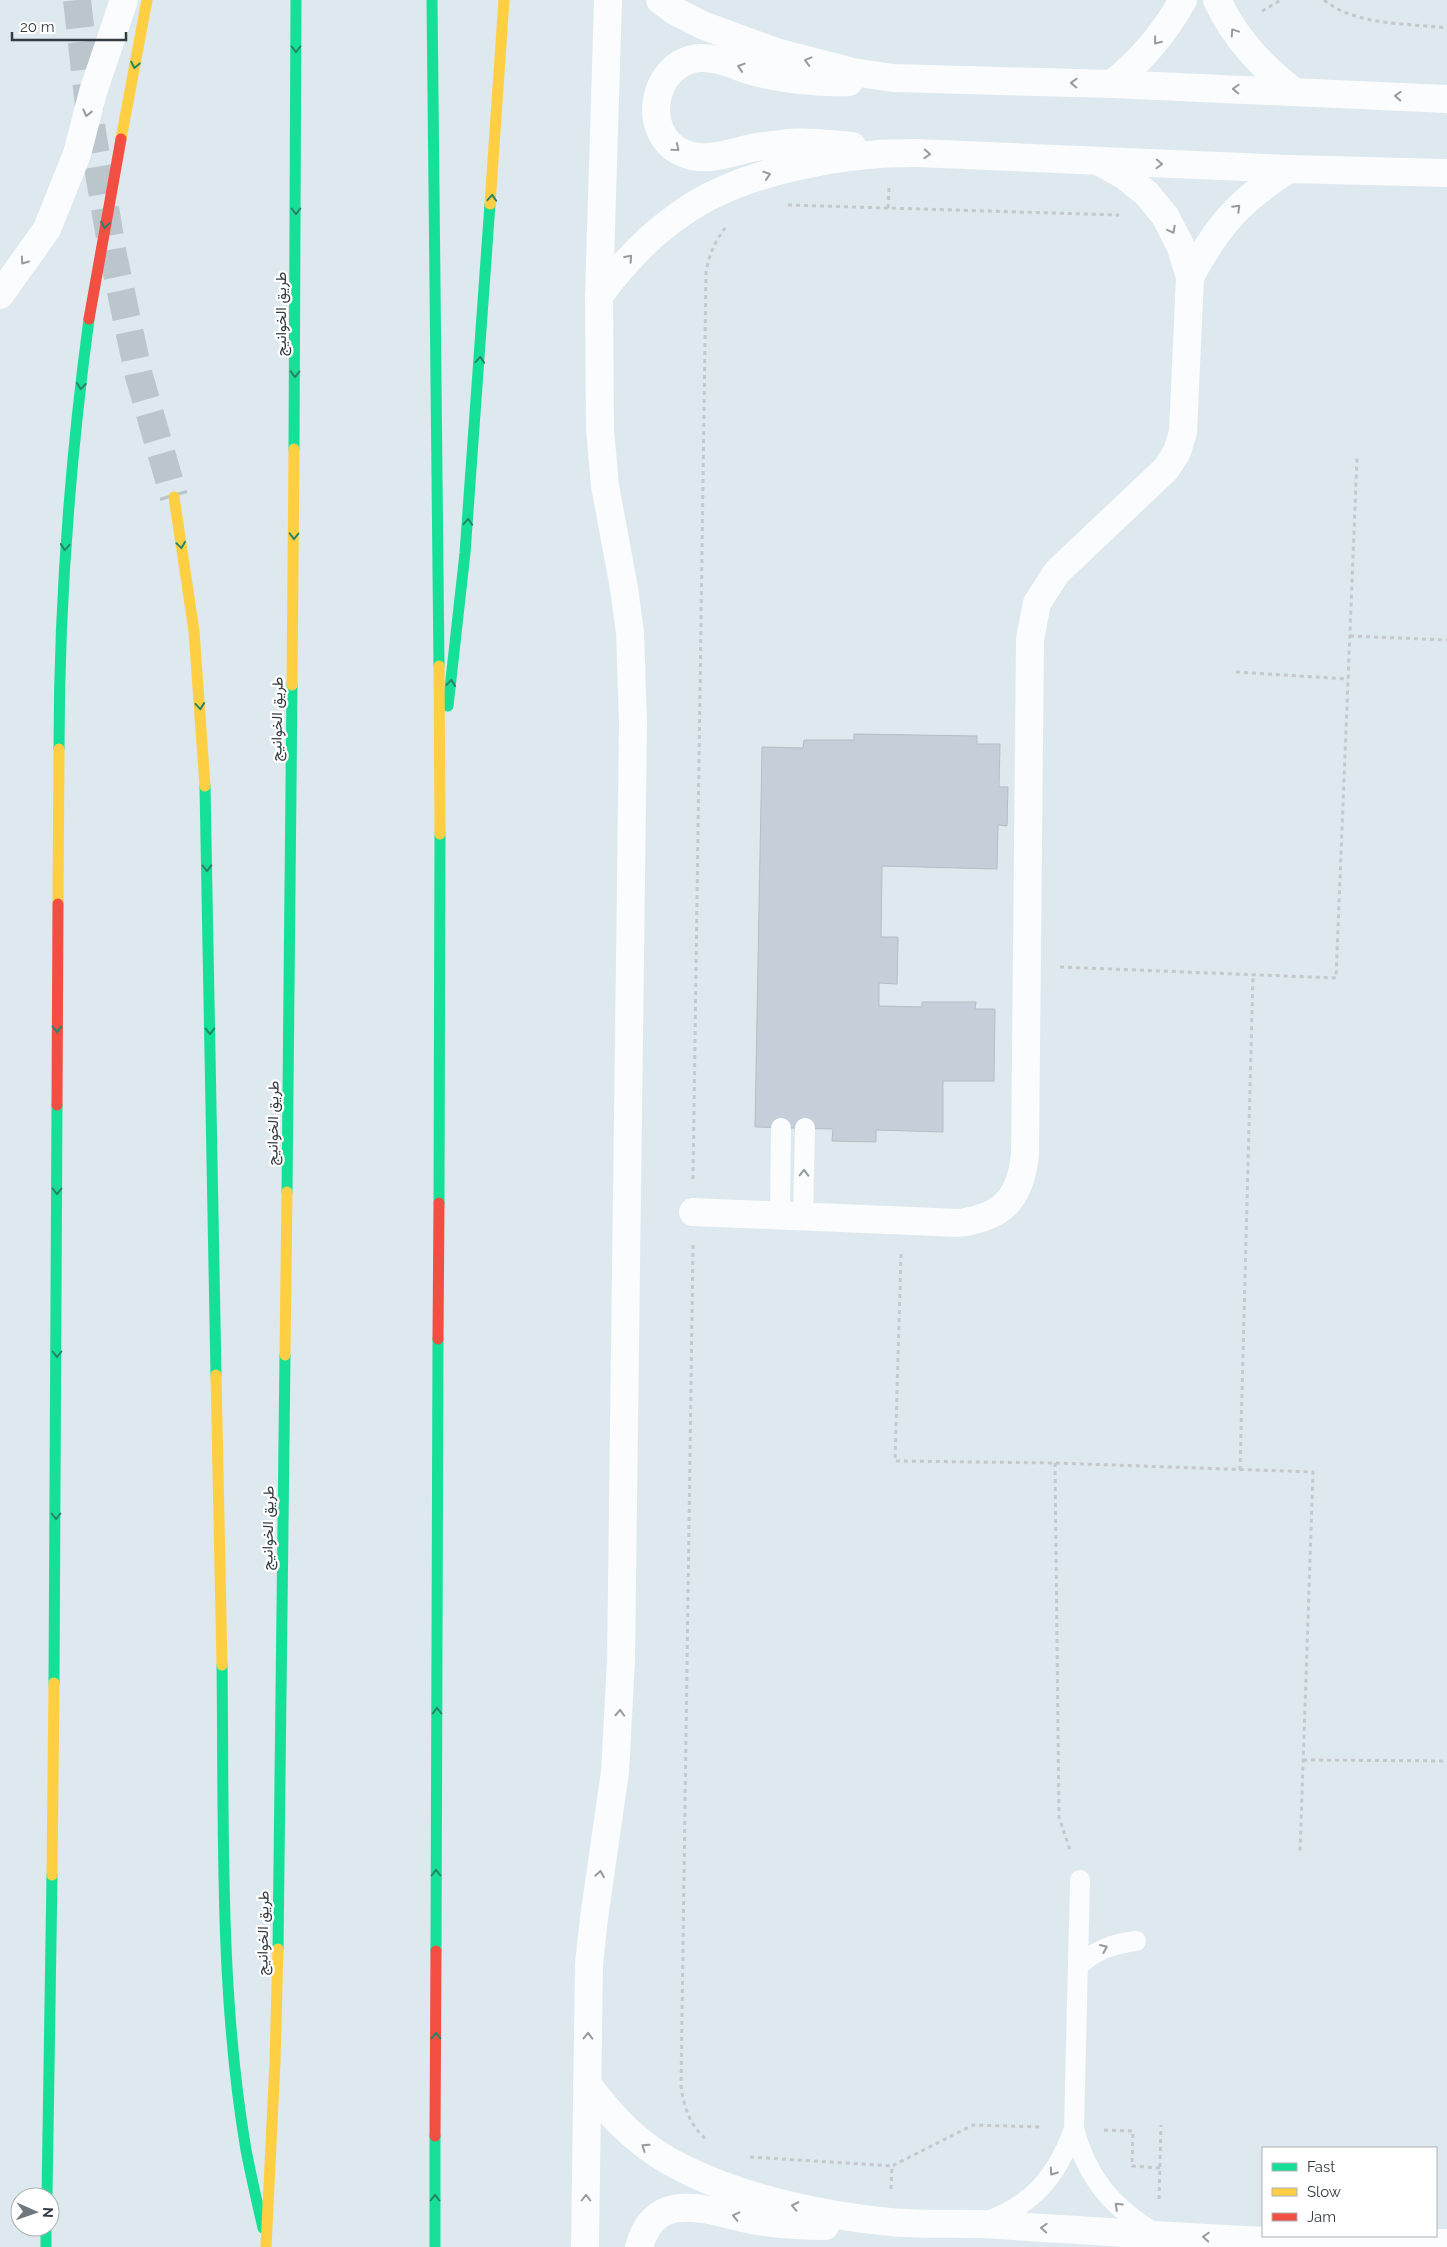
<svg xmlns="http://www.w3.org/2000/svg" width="1447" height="2247" viewBox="0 0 1447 2247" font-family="Raleway,Vazirmatn,sans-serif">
<rect width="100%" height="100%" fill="#dde8ef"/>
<path fill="#c4cfd9" stroke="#b6bdc3" d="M854,734l123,2v8h23l-1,43h9l-1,39 -9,-1 -1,44 -115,-3 -1,71h17l-1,47 -18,-1v23l43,1v-5h54l-1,7h20l-1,72h-51v51l-67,-2v12l-44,-1 1,-12 -78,-2 7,-380 41,1 1,-8h50z"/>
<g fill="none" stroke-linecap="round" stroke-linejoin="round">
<path stroke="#bbc5cc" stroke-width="28" stroke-dasharray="28 14" stroke-linecap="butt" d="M77,0l15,132 21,123 26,121 35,121"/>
<g stroke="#c6c9cc" stroke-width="3" stroke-dasharray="4 4" stroke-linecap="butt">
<path d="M1324,0c32,26 83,23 123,28"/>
<path d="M1262,11l19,-11"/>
<path d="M788,205l331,10"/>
<path d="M888,208l1,-20"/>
<path d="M1350,636l97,4"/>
<path d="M1236,672l112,7"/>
<path d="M1060,967l276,11 21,-520"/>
<path d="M693,1179l13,-907c3,-18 9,-30 19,-44"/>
<path d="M693,1245l-12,841c3,22 9,40 27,55"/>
<path d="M901,1254l-6,207 160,2 258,9 -13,381"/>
<path d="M1055,1463l4,354 12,36"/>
<path d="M1240,1470l13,-496"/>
<path d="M1303,1760l144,1"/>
<path d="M1104,2130l29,1 -1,35 28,2"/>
<path d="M750,2157l142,9"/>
<path d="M891,2189l1,-23 81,-41 70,2"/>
<path d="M1159,2199l2,-74"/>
</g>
<g stroke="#fafcfd" stroke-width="20">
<path d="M780,1215l1,-87"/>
<path d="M803,1217l2,-89"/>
<path d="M1080,1880l-6,249c13,49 38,78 82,105"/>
<path d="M1078,1966c18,-16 34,-22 58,-25"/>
<path d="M985,2222c48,-17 72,-46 89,-93"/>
</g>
<g stroke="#fafcfd" stroke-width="28">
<path d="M660,0l13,10 29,15 74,27 77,20 40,6 219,6 335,15"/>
<path d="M1217,0c18,38 43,65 76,91"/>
<path d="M849,82c-32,1 -62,-2 -94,-10 -18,-5 -36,-15 -55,-14 -48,3 -61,76 -17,95 24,11 50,-2 74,-6 10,-2 20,-2 30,-4 22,-2 43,1 65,3"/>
<path d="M1112,84c30,-24 52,-50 71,-84"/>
<path d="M1190,277c27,-51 50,-77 99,-108"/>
<path d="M0,295l47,-66 30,-75 16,-62 31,-92"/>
<path d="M599,296c24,-33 49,-60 83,-83 61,-43 163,-61 236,-60l371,16 158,4"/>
<path d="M693,1212l266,11c44,-6 61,-24 66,-68l5,-516 7,-36 20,-31 109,-103 11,-17 6,-20 7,-155 -10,-32 -15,-29 -18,-22 -22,-18 -25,-14"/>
<path d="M587,2084c27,36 55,65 97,85 58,29 141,47 206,53 30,3 60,1 90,2 27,1 55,4 82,5 128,8 257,18 385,14"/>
<path d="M585,2247l4,-283 5,-46 21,-146 6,-111 12,-938 -3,-90 -6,-45 -19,-102 -5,-57 -1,-133 9,-296"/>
<path d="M639,2247c17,-61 70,-35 113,-27 24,4 49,6 73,6"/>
</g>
<g stroke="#16e098" stroke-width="11">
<path d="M432,0l7,666"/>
<path d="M294,449l2,-449"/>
<path d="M448,706l17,-153 25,-349"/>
<path d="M59,749c0,-144 11,-288 30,-430"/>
<path d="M205,786l11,589"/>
<path d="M287,1192l5,-507"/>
<path d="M439,1203l1,-369"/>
<path d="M222,1665c2,160 -3,327 24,485 5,26 11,52 17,78"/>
<path d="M54,1683l3,-578"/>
<path d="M278,1949l7,-594"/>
<path d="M436,1951l2,-612"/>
<path d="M47,2197l5,-322"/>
<path d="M46,2227v20"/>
<path d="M435,2247v-111"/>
</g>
<g stroke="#ffcf43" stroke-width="11">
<path d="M121,139l26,-139"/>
<path d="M490,204l14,-204"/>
<path d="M174,497l20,134 11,155"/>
<path d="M439,666l1,168"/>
<path d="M292,685l2,-236"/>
<path d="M58,904l1,-155"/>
<path d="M285,1355l2,-163"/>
<path d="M216,1375l6,290"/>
<path d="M52,1875l2,-192"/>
<path d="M266,2247l9,-185 3,-113"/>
</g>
<g stroke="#f24e42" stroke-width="11">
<path d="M89,319l32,-180"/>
<path d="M57,1105l1,-201"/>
<path d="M438,1339l1,-136"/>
<path d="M435,2136l1,-185"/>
</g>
</g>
<defs><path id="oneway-chevron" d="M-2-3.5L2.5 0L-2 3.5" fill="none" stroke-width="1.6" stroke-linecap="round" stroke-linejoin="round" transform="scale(1.25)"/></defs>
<g stroke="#969c9e">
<use href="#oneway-chevron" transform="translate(1234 32) rotate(-124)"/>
<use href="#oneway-chevron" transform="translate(1157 41) rotate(129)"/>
<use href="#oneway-chevron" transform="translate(808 61) rotate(-165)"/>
<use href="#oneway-chevron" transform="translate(741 67) rotate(-162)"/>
<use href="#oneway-chevron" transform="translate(1074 83) rotate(-178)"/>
<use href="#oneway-chevron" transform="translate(1236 89) rotate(-178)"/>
<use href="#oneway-chevron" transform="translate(1398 96) rotate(-177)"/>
<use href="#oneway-chevron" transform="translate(87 113) rotate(104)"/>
<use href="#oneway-chevron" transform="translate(676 148) rotate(39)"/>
<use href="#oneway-chevron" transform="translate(927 154) rotate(3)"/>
<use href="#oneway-chevron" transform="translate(1159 164) rotate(2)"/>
<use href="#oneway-chevron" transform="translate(767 175) rotate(-18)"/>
<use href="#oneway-chevron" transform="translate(1237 208) rotate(-45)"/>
<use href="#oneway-chevron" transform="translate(1172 230) rotate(62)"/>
<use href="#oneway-chevron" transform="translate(629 258) rotate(-48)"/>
<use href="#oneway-chevron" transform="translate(24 261) rotate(125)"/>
<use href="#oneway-chevron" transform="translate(804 1173) rotate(-89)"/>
<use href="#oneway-chevron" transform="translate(620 1713) rotate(-87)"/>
<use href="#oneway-chevron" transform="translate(600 1874) rotate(-81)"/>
<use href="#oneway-chevron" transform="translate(1104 1948) rotate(-23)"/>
<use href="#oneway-chevron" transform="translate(588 2036) rotate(-89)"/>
<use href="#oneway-chevron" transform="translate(645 2147) rotate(-145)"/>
<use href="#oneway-chevron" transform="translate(1053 2172) rotate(125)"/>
<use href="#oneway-chevron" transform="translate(586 2198) rotate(-90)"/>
<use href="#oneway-chevron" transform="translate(795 2206) rotate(-168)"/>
<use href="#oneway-chevron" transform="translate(1118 2206) rotate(-137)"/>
<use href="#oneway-chevron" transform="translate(736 2216) rotate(-167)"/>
<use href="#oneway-chevron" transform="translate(1044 2228) rotate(-177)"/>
<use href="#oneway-chevron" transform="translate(1206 2237) rotate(-177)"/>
</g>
<g stroke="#268568">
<use href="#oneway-chevron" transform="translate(296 49) rotate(90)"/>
<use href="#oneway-chevron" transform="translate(135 65) rotate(101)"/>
<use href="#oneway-chevron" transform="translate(492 198) rotate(-86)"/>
<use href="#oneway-chevron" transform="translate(296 211) rotate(90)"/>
<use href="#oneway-chevron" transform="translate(105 225) rotate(100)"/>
<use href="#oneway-chevron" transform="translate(480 360) rotate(-86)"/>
<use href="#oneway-chevron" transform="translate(295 374) rotate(91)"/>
<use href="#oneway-chevron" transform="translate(81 386) rotate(97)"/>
<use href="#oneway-chevron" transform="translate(468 522) rotate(-86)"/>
<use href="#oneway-chevron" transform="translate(294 536) rotate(91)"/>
<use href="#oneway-chevron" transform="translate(181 545) rotate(82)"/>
<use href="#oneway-chevron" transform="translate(65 547) rotate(95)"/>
<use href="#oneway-chevron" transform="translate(451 683) rotate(-84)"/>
<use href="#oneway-chevron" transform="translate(200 706) rotate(85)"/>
<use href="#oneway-chevron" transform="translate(207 868) rotate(89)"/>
<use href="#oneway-chevron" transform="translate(57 1029) rotate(90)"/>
<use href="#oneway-chevron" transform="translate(210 1031) rotate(89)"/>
<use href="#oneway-chevron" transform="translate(57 1191) rotate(90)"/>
<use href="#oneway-chevron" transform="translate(57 1354) rotate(90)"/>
<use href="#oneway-chevron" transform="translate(56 1516) rotate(90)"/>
<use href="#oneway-chevron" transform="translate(437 1711) rotate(-90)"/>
<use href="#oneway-chevron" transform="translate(436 1873) rotate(-90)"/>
<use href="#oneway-chevron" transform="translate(436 2036) rotate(-90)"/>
<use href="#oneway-chevron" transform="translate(435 2198) rotate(-90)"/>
</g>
<g text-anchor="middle" stroke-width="4.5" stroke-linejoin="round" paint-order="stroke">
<g font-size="15" fill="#333b40" stroke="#fff">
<text transform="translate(281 314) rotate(-90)" y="5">طريق الخوانيج</text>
<text transform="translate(277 719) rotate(-89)" y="5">طريق الخوانيج</text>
<text transform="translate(273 1123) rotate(-89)" y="5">طريق الخوانيج</text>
<text transform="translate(268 1528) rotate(-89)" y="5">طريق الخوانيج</text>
<text transform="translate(263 1933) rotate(-89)" y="5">طريق الخوانيج</text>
</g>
</g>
<rect x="1262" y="2147" width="175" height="90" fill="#ffffff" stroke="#adb1b3"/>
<rect x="1272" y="2163" width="25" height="8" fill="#16e098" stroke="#adb1b3"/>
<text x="1307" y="2172" font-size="15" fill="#333b40">Fast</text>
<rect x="1272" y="2188" width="25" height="8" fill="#ffcf43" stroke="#adb1b3"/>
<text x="1307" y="2197" font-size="15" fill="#333b40">Slow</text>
<rect x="1272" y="2213" width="25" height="8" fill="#f24e42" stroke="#adb1b3"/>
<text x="1307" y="2222" font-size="15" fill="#333b40">Jam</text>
<g transform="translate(35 2212) rotate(92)"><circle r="24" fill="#ffffff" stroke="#adb1b3"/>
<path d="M0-4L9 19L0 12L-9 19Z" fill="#6e787d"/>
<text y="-8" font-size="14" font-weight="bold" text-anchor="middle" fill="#333b40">N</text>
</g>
<path d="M12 32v8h114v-8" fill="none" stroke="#333b40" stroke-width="2.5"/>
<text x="20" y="32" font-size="15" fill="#333b40" stroke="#ffffff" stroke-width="4" paint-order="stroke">20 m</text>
</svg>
